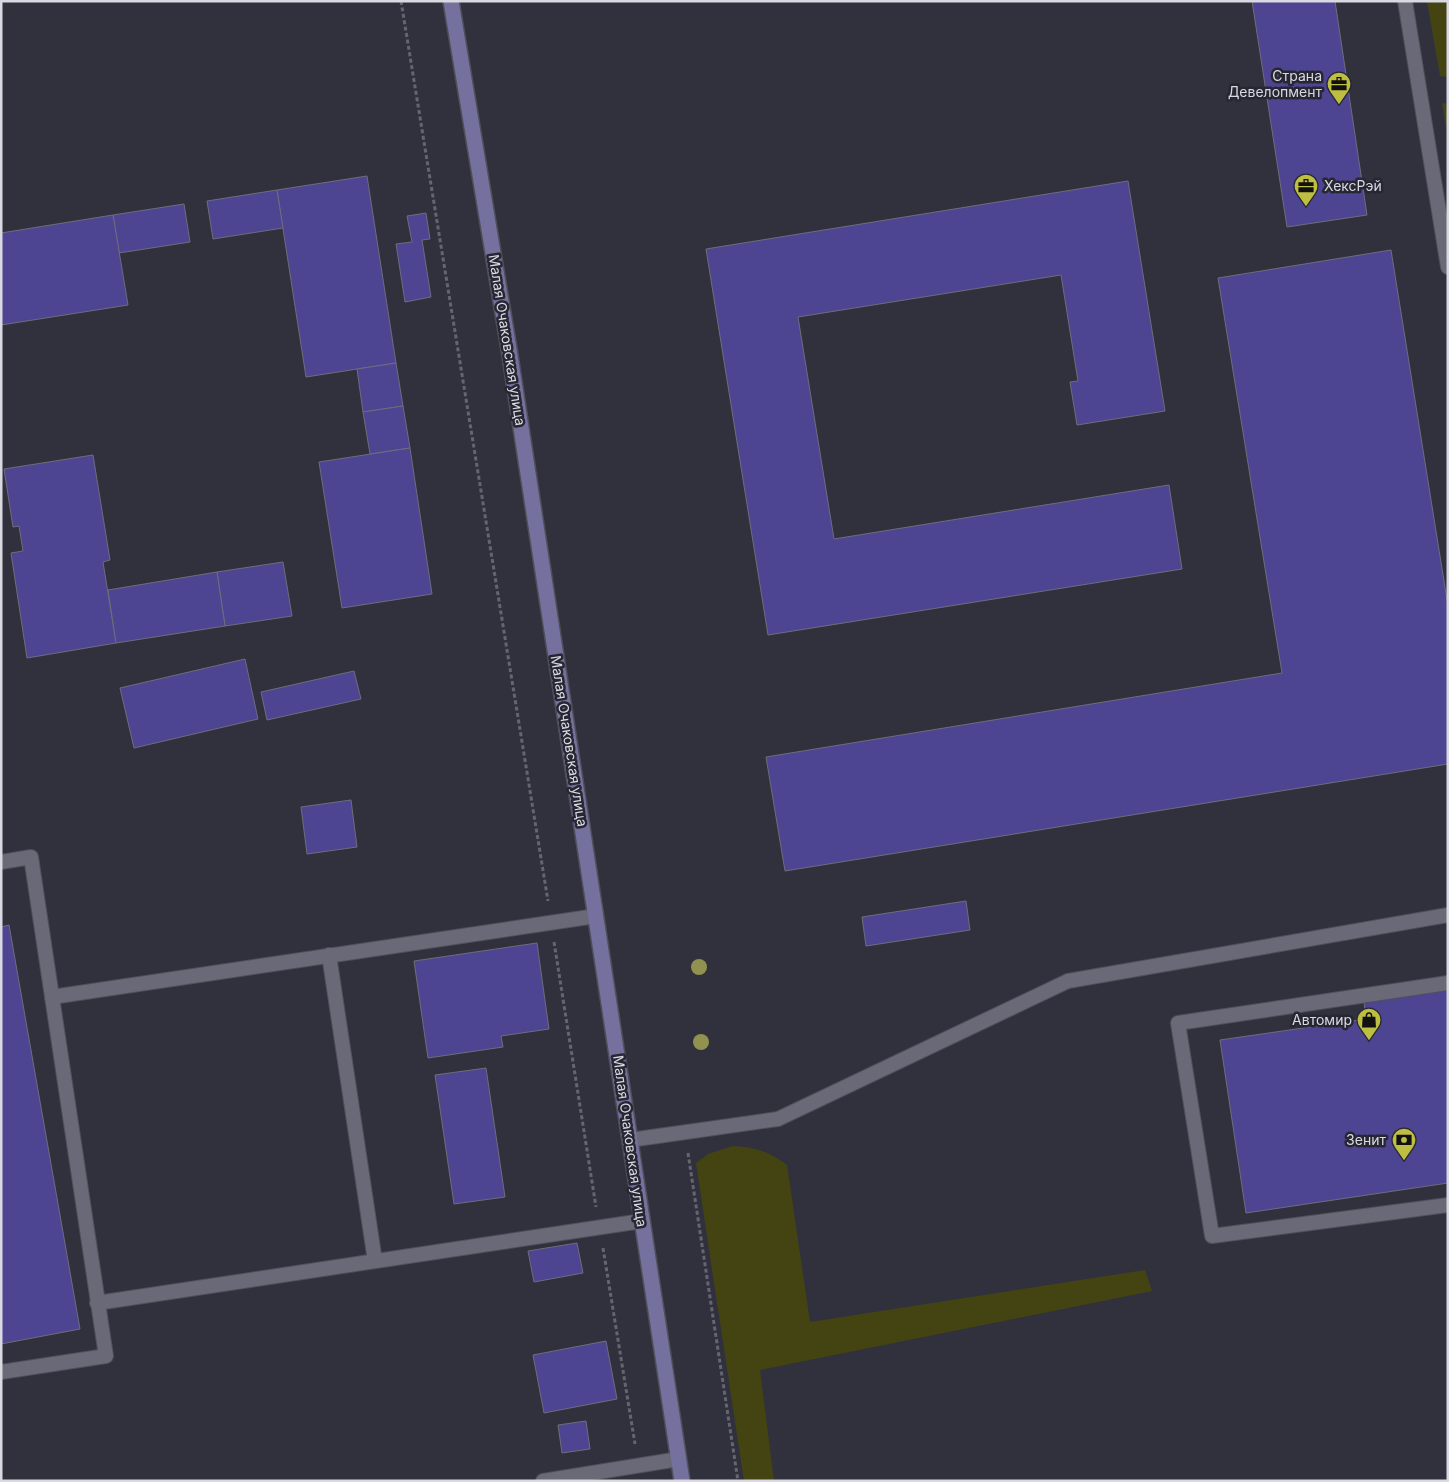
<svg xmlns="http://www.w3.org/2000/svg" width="1449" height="1482" viewBox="0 0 1449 1482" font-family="Inter,sans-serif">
<rect width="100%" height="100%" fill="#31313e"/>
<g fill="#444413">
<path d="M1427,1h21v76l-8,-1z"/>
<path d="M1442,103l6,1v35z"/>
<path d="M733,1146c22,1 37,6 54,19l23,157 335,-52 7,21 -392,79 14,111h-30l-48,-318 12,-9z"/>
</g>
<g fill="#4d4592" stroke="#6d6d7c">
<path d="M1252,1h83l32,214 -80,12z"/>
<path d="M367,176l29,187 -90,14 -29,-187z"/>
<path d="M1128,181l37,230 -88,14 -7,-43 8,-1 -17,-106 -263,42 36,222 335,-54 13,84 -414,66 -62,-386z"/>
<path d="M277,190l6,38 -70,11 -6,-38z"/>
<path d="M184,204l6,38 -71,11 -6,-38z"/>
<path d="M426,213l4,26 -8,1 9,57 -26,5 -9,-58 16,-2 -5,-26z"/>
<path d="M113,215l15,90 -127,20v-92z"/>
<path d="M1391,250l57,356v158l-663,107 -19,-114 516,-84 -64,-395z"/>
<path d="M396,363l7,43 -40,6 -6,-43z"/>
<path d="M403,406l7,42 -40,6 -7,-42z"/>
<path d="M410,448l22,146 -90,14 -23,-146z"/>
<path d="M93,455l17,105 -7,2 13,81 -89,15 -16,-105 12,-2 -4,-25 -6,1 -9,-58z"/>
<path d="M283,562l9,54 -67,10 -8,-54z"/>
<path d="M217,572l8,54 -109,17 -8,-53z"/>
<path d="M245,659l13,60 -124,29 -14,-60z"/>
<path d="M354,671l7,28 -94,21 -6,-28z"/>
<path d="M351,800l6,47 -50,7 -6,-47z"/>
<path d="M966,901l4,29 -104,16 -4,-29z"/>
<path d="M9,925l71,404 -79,15v-417z"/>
<path d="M537,943l12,86 -48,7 2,11 -75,11 -14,-97z"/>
<path d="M1448,990v193l-202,30 -26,-173 146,-21 -2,-17z"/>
<path d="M486,1068l19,129 -51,7 -19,-129z"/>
<path d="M577,1243l6,30 -49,9 -6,-31z"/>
<path d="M606,1341l11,58 -73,14 -11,-58z"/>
<path d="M586,1421l4,28 -28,4 -4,-28z"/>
</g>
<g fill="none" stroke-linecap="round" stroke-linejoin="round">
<defs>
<g id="lane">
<path d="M1405,1l43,266"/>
<path d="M1,862l30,-5 75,499 -105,16"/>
<path d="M329,955l46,306"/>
<path d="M1448,983l-270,40 34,213 236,-31"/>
<path d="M52,997l544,-81"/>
<path d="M630,1140l148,-21 290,-138 380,-66"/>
<path d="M97,1303l545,-82"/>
<path d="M543,1481l136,-22"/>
</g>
<path id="secondary" d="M451,1l58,348 173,1132"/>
</defs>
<use href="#lane" stroke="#4f4f59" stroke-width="16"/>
<use href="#secondary" stroke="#4f4f59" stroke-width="18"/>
<g stroke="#656571" stroke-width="3" stroke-dasharray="4 2.5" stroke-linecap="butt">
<path d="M401,1l147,900"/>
<path d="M554,942l42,265"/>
<path d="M688,1153l50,328"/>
<path d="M603,1248l32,196"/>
</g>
<use href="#lane" stroke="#696977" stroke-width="14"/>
<use href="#secondary" stroke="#74719f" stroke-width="15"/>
</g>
<g fill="#919250">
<circle cx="699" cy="967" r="8"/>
<circle cx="701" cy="1042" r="8"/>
</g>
<defs>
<symbol id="office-pin" viewBox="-11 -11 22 30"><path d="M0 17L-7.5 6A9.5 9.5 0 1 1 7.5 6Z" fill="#bebf42" stroke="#272733"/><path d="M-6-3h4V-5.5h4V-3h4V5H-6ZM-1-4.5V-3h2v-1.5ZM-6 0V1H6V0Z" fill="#111"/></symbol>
<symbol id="shop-pin" viewBox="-11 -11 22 30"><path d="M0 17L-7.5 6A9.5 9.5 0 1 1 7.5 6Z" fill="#bebf42" stroke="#272733"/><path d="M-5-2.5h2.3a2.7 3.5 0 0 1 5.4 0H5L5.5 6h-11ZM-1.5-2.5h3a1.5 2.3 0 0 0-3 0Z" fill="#111"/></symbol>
<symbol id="bank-pin" viewBox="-11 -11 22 30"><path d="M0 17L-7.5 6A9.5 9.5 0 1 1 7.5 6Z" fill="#bebf42" stroke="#272733"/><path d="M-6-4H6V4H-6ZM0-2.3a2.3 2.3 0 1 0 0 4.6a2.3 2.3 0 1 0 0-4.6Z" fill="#111"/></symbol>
</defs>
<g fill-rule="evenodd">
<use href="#office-pin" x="1325" y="70" width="28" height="38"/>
<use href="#office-pin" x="1292" y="172" width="28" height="38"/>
<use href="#shop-pin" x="1355" y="1006" width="28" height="38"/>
<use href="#bank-pin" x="1390" y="1126" width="28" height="38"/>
</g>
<g text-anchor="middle" stroke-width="5" stroke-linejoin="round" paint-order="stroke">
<g font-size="14" fill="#d9d9e2" stroke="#272733" text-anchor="end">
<text x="1322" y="81">Страна<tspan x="1322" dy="16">Девелопмент</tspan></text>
<text x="1324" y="191" text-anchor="start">ХексРэй</text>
<text x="1352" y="1025">Автомир</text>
<text x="1386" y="1145">Зенит</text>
</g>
<g font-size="14" fill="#d9d9e2" stroke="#272733">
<text transform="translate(507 340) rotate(81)" y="5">Малая Очаковская улица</text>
<text transform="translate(569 741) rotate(81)" y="5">Малая Очаковская улица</text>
<text transform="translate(630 1141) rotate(82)" y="5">Малая Очаковская улица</text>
</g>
</g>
<rect width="1449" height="1482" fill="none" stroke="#d9d9e2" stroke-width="5"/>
</svg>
